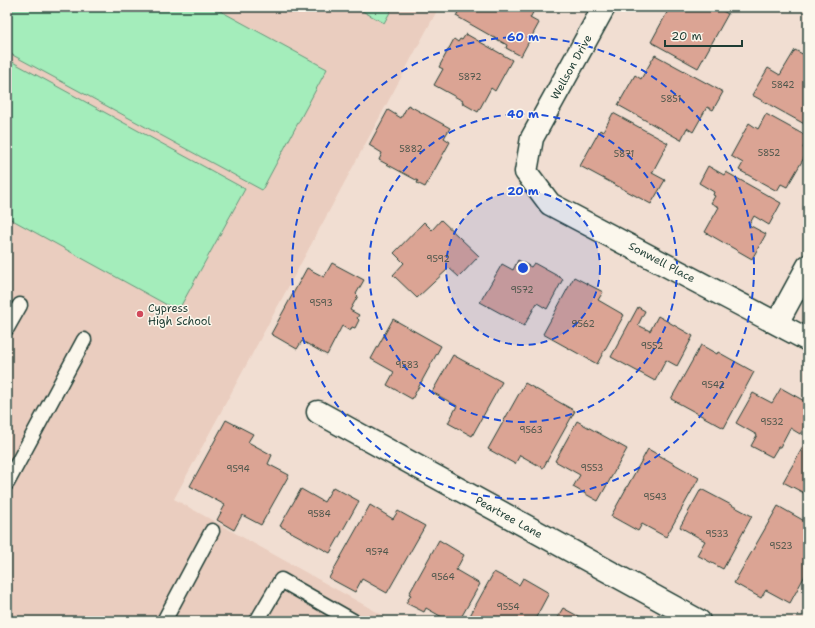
<svg xmlns="http://www.w3.org/2000/svg" width="815" height="628" viewBox="0 0 815 628" font-family="'Shantell Sans',sans-serif">
<rect width="100%" height="100%" fill="#f1ded2"/>
<filter id="ink" filterUnits="userSpaceOnUse"><feTurbulence type="fractalNoise" baseFrequency=".025" numOctaves="2"/><feDisplacementMap in="SourceGraphic" scale="8" xChannelSelector="R" yChannelSelector="G"/><feConvolveMatrix kernelMatrix="1 2 1 2 8 2 1 2 1" color-interpolation-filters="sRGB"/></filter>
<g filter="url(#ink)">
<path fill="#eacdbf" d="M7,7h432l-265,492 219,122h-386z"/>
<g fill="#a4edbb" stroke="#629578">
<path d="M7,7h206l114,62 -65,121 -255,-138z"/>
<path d="M355,7h38l-9,16z"/>
<path d="M7,59l238,130 -67,122 -171,-94z"/>
</g>
<g fill="#dba494" stroke="#1f3d34">
<path d="M461,7h75l-6,11 9,5 -18,33 -15,-8 1,-3 -51,-29z"/>
<path d="M670,7h46l12,7 -30,54 -47,-26z"/>
<path d="M466,34l46,26 -17,31 -4,-3 -13,24 -16,-9 1,-2 -29,-16 9,-16 -4,-2 15,-28 4,3 2,-3 2,1z"/>
<path d="M795,50l13,7v69l-56,-31 16,-27 12,7z"/>
<path d="M655,55l68,37 -10,18 -6,-3 -14,25 -6,-4 -6,12 -63,-35 17,-30 6,4z"/>
<path d="M408,105l42,23 -6,10 6,4 -25,45 -8,-4 1,-2 -39,-21 3,-7 -13,-8 19,-35 13,8z"/>
<path d="M613,113l55,30 -16,30 13,7 -14,24 -71,-38 20,-36 3,2z"/>
<path d="M766,114l42,23 -5,11 5,3 -21,36 -6,-3 -4,7 -38,-21 4,-7 -12,-7 18,-33 9,6z"/>
<path d="M708,166l16,9 2,-3 55,31 -12,22 -15,-9 -5,9 17,9 -14,25 -47,-27 14,-25 -8,-4 4,-7 -2,-1 1,-3 -15,-9z"/>
<path d="M441,220l38,36 -20,21 -10,-9 -32,30 -24,-23 11,-12 -10,-10 30,-31 8,8z"/>
<path d="M518,260l13,7 3,-4 29,16 -16,30 -10,-6 -13,23 -44,-24 22,-38 11,6z"/>
<path d="M332,263l32,17 -8,14 2,2 -8,14 9,5 -2,3 2,2 -4,8 -3,-1 -2,4 -8,-5 -15,29 -25,-14 -5,8 -26,-15 36,-66 17,9z"/>
<path d="M574,277l29,15 -5,8 26,15 -27,49 -54,-30z"/>
<path d="M638,307l7,4 -7,14 12,6 8,-15 35,20 -16,30 -11,-6 -11,21 -44,-24z"/>
<path d="M393,319l48,27 -29,53 -25,-14 7,-13 -23,-13z"/>
<path d="M701,345l16,9 1,-2 36,20 -30,56 -53,-29z"/>
<path d="M453,355l49,27 -30,54 -24,-13 9,-17 -25,-14z"/>
<path d="M525,383l50,28 -32,57 -23,-13 -5,9 -27,-15z"/>
<path d="M781,388l27,15v17l-8,14 -10,-6 -10,19h-2l-6,10 -21,-11 6,-11 -21,-12 17,-30 19,10z"/>
<path d="M226,420l27,14 -5,8 24,13 -4,9 21,11 -28,50 -19,-10 -8,15 -17,-10 8,-15 -35,-19z"/>
<path d="M577,421l50,28 -29,52 -25,-14 7,-12 -25,-14z"/>
<path d="M808,438v48l-4,7 -21,-11z"/>
<path d="M648,449l51,29 -33,59 -24,-13 -4,7 -27,-15z"/>
<path d="M333,487l26,14 -29,52 -50,-27 21,-37 23,13z"/>
<path d="M701,489l51,27 -29,53 -26,-14 8,-14 -25,-14z"/>
<path d="M370,505l23,14 5,-8 27,15 -38,67 -25,-14 -7,13 -26,-14z"/>
<path d="M778,506l30,17v47l-18,33 -24,-13 -5,8 -27,-15z"/>
<path d="M439,540l25,15 -8,15 24,14 -21,37 -1,-1 -9,1 -23,-13 -2,4 -18,-9 5,-8 -2,-1z"/>
<path d="M494,572l25,13 4,-7 26,15 -15,28h-67z"/>
<path d="M563,608l24,13h-32z"/>
</g>
<g fill="none" stroke-linecap="round" stroke-linejoin="round">
<defs>
<g id="lane">
<path d="M7,328l13,-23"/>
<path d="M7,483l77,-143"/>
<path d="M164,621l48,-90"/>
<path d="M257,621l24,-41 72,41"/>
</g>
<g id="street">
<path d="M604,7l-72,131 -6,34 24,32 258,136"/>
<path d="M777,323l31,-57"/>
<path d="M318,412l381,209"/>
</g>
</defs>
<use href="#lane" stroke="#1f3d34" stroke-width="17"/>
<use href="#street" stroke="#1f3d34" stroke-width="25"/>
<use href="#lane" stroke="#fbf7ec" stroke-width="14"/>
<use href="#street" stroke="#fbf7ec" stroke-width="22"/>
</g>
</g>
<circle cx="523" cy="268" r="77" fill="#1d4ed8" fill-opacity=".12"/>
<g fill="none" stroke="#1d4ed8" stroke-width="2" stroke-dasharray="7 5">
<circle cx="523" cy="268" r="77"/>
<circle cx="523" cy="268" r="154"/>
<circle cx="523" cy="268" r="231"/>
</g>
<circle fill="#d1495b" stroke="#fbf7ec" stroke-width="1.5" cx="140" cy="314" r="4"/>
<g text-anchor="middle" stroke-width="3" stroke-linejoin="round" paint-order="stroke">
<g font-size="9" fill="#4e574c">
<text x="470" y="80">5872</text>
<text x="783" y="88">5842</text>
<text x="671" y="102">5851</text>
<text x="411" y="152">5882</text>
<text x="769" y="156">5852</text>
<text x="624" y="157">5871</text>
<text x="438" y="262">9592</text>
<text x="522" y="293">9572</text>
<text x="321" y="306">9593</text>
<text x="583" y="327">9562</text>
<text x="652" y="349">9552</text>
<text x="407" y="368">9583</text>
<text x="713" y="388">9542</text>
<text x="772" y="425">9532</text>
<text x="531" y="433">9563</text>
<text x="592" y="471">9553</text>
<text x="238" y="472">9594</text>
<text x="655" y="500">9543</text>
<text x="319" y="517">9584</text>
<text x="717" y="537">9533</text>
<text x="781" y="549">9523</text>
<text x="377" y="555">9574</text>
<text x="443" y="580">9564</text>
<text x="508" y="610">9554</text>
</g>
<g font-size="11" fill="#1f3d34" stroke="#fbf7ec">
<text transform="translate(571 67) rotate(-61)" y="4">Wellson Drive</text>
<text transform="translate(662 262) rotate(28)" y="4">Sonwell Place</text>
<text transform="translate(509 517) rotate(29)" y="4">Peartree Lane</text>
</g>
<g font-size="11" fill="#1f3d34" stroke="#fbf7ec" text-anchor="start">
<text x="148" y="312">Cypress<tspan x="148" dy="13">High School</tspan></text>
</g>
</g>
<circle cx="523" cy="268" r="6" fill="#1d4ed8" stroke="#fbf7ec" stroke-width="2"/>
<g font-size="12" text-anchor="middle" font-weight="bold" fill="#1d4ed8" stroke="#fbf7ec" stroke-width="3" stroke-linejoin="round" paint-order="stroke">
<text x="523" y="41">60 m</text>
<text x="523" y="118">40 m</text>
<text x="523" y="195">20 m</text>
</g>
<rect width="815" height="628" fill="none" stroke="#fbf7ec" stroke-width="24"/>
<rect x="12" y="12" width="791" height="604" fill="none" stroke="#1f3d34" stroke-width="1.5" filter="url(#ink)"/>
<path d="M665 40v6h77v-6" fill="none" stroke="#1f3d34" stroke-width="2"/>
<text x="671" y="40" font-size="12" fill="#1f3d34" stroke="#fbf7ec" stroke-width="3" paint-order="stroke">20 m</text>
</svg>
